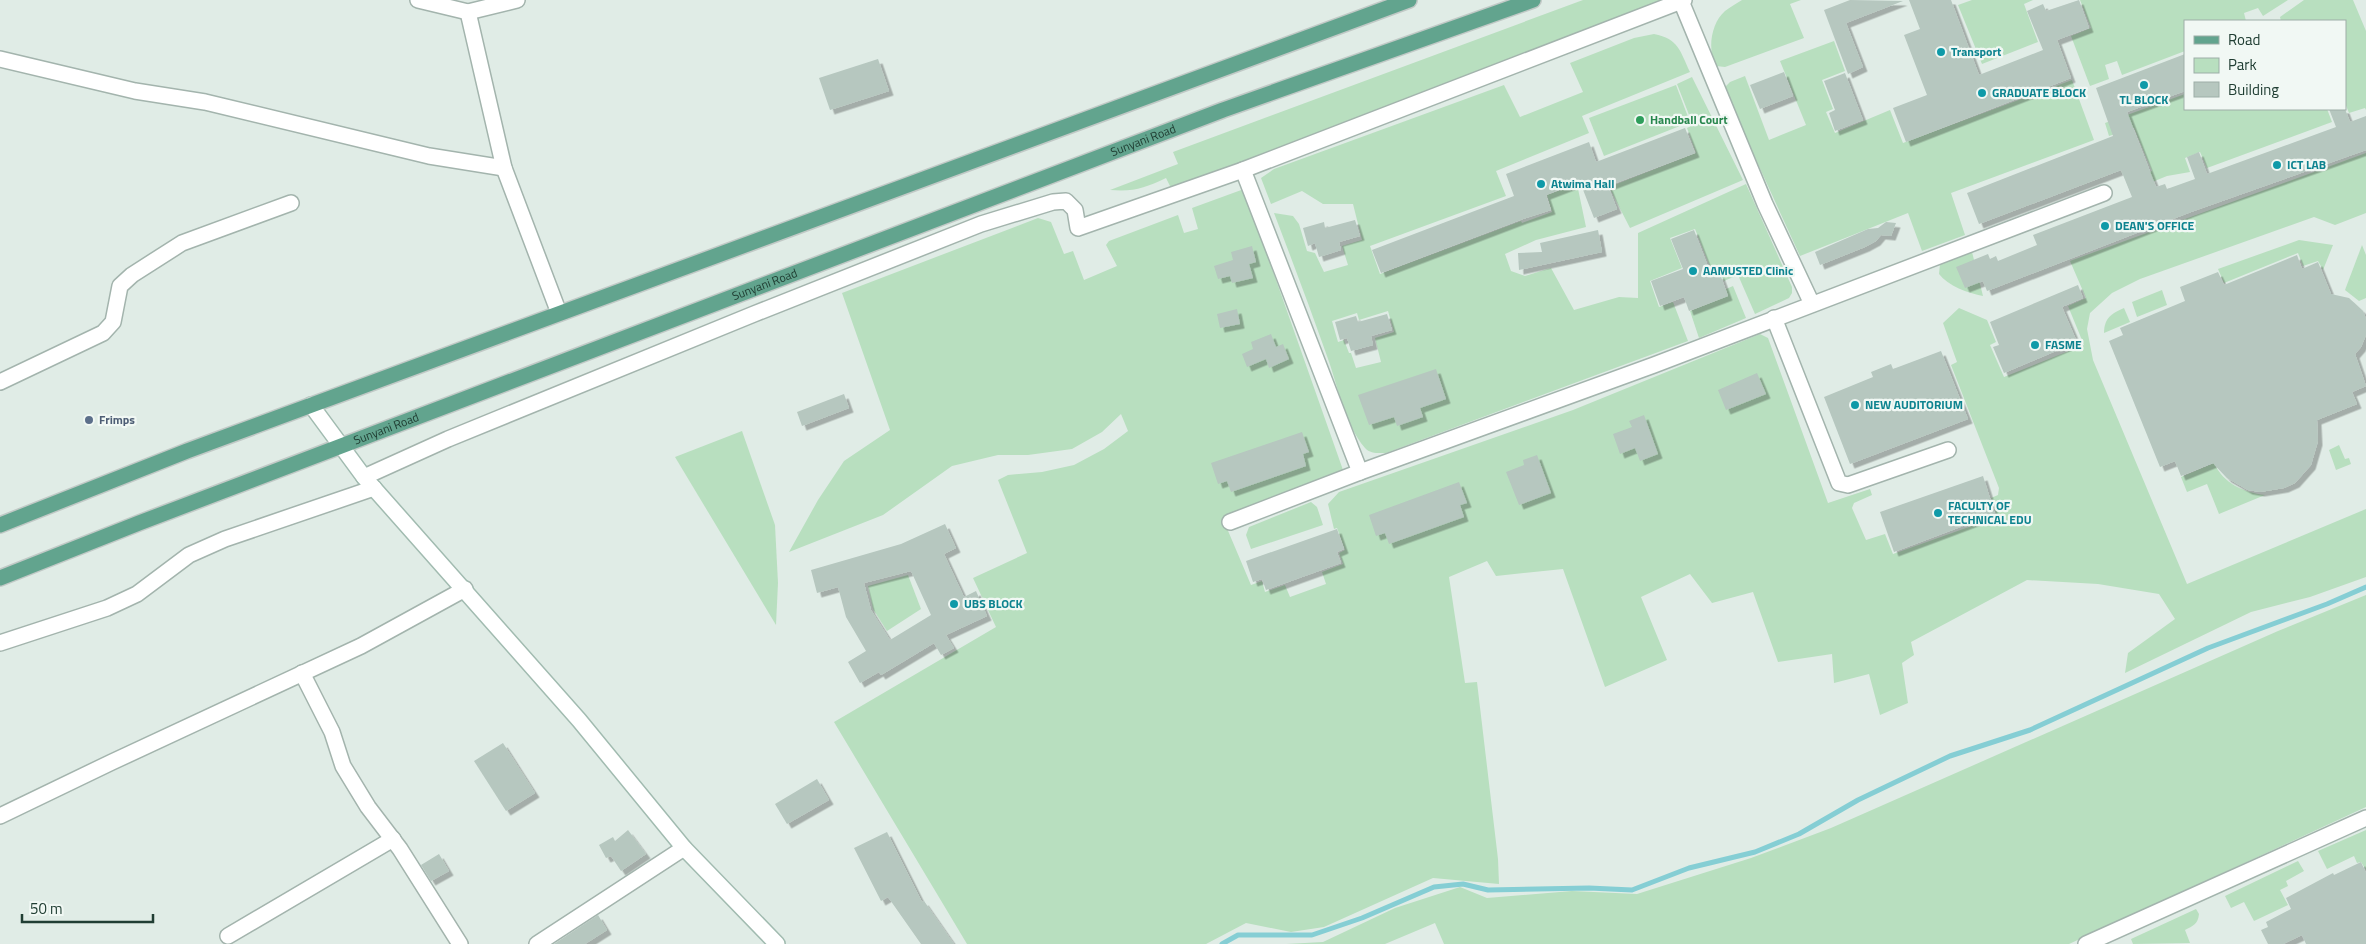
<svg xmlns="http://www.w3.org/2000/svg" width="2366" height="944" viewBox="0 0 2366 944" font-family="'Titillium Web',sans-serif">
<defs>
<filter id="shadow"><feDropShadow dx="4.5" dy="4.5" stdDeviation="0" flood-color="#0004"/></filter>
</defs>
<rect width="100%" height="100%" fill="#e0ece6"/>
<g fill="#b8dfbf" fill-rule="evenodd">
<path d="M1583,0h81l-492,190 -6,-12c-21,10 -32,14 -56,12l68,-26 -5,-12z"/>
<path d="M1742,0h59l-11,4 14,34 -79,29 -9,-1c-9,-16 -5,-43 9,-55 5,-4 11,-7 17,-11z"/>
<path d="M1972,0h61l-9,4 14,38 -56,22 -24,-59z"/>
<path d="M2080,0h208l-25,16 -5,-8 -14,5 2,8h-61v30l-63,24 -5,-14 -12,4 4,14 -19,7 -19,-50 20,-8z"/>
<path d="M2304,0h49l13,31v79l-1,-2 -16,5 -4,-10v-82h-64l-1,-4z"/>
<path d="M1654,34c25,5 26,17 36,38l-108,44 7,17 -93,38 10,25 -136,50 10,28 141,-53 1,2 30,-11 -5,-17 30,-11 9,43 -50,13 -31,14 6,17 14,5 26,-8 23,42 45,-13 19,1v-65l108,-49 46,103v6l-3,5 -34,16 -17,-39 -14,6 -4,-9 -7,2 -18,-45 -25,9 12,30 -32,13 9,26 14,-5 15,39 -302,112c-7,0 -16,1 -21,-5 -21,-25 -27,-62 -38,-92 -17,-48 -35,-96 -53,-143l19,3 6,8 8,27 8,2 9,19 24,-7 -6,-19 20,-6 -9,-36h-30l-21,-13 -31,13 -10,-26 13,-9 230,-84 16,32 63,-25 -13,-29 64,-25zM1388,311l6,21 -19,6 6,24 -25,6 -5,-15h-2l-5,-13 -6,2 -6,-21 25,-8 2,7z"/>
<path d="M1834,41l11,30 -23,9 11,29 -7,3 9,21 55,-23 13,33 169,-63 22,60 -143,53 14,42 -43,16 -14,-38 -108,43 -75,-164v-5l5,-5 15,-6 24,64 37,-15 -26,-64z"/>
<path d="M1692,77l51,103 -113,48 -21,-41 87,-34 -9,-25 6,-3 -16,-41z"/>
<path d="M1676,85l14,37 -86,34 -15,-38z"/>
<path d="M2185,94v15h142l5,13 -125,46 -7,-16 -15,6 5,14 -23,4 -37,15 -4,-10 26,-10 -18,-43 -25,8 -4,-13z"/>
<path d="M2366,153v60l-31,12 -21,-8 -174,62 -28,14 -22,20 -3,16 6,31 94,224 179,-75v68l-56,20 -59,15 -126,61 3,-20 47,-34 -16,-25 -61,-10 -71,-4 -116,62 3,13 -12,8 6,40 -28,12 -11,-41 -35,9 -2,-29 -54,8 -25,-70 -41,11 -22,-29 -49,23 26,63 -62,27 -42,-118 -67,7 -9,-15 -38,16 16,106 12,-1 21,177 1,25 -66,-6 -109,49 -33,5 -45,-9 -40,21h-239l-133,-222 162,-95 -23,-49 54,-25 -29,-73 10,-5 34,-3 32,-7 30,-16 24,-18 -7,-17 -19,18 -30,17 -44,6h-30l-46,11 -69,49 -94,37 29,-52 26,-39 46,-31 -48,-137 196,-75 13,4 13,32 9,-3 11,29 33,-14 -11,-21 3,-4 69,-26 6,18 14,-4 -6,-21 52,-19 99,281 -120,49 28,66 11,-4 3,11 20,-7 5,12 36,-13 -4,-12 21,-8 -4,-11 6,-3 -8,-22 -3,1 -6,-25 11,-12 234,-82 187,-76 8,4 60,165 42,-14 2,6 -18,8 -2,5 14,32 19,-6 8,20 104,-37 -6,-19 7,-3 1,-7 -48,-123 6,-3 -14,-39 16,-15 28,12 9,22 -6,3 14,32 80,-32 -16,-39 18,-8 -16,-37z"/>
<path d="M2299,240l34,5 -10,25 -5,-9 -15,5 -5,-13 -74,30 -6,-14z"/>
<path d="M2362,245l4,10v43l-7,3 -14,-11z"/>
<path d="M1972,252l11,44c-15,-3 -35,-10 -44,-22l1,-10z"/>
<path d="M1733,286l13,32 -47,20 -9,-27 38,-15 -2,-7z"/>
<path d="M2162,290l5,15 -30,12 -5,-15z"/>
<path d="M2124,308l6,14 -26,11c0,-15 8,-20 20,-25z"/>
<path d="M742,431l33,94 3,58 -2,42 -101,-168z"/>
<path d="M2339,445l6,14 4,-1 2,6 -15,6 -7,-20z"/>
<path d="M2214,463c10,21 29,29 51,32l-46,19 -12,-30 -20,8 -6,-15z"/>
<path d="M1311,502l6,5 6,18 -72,24 -5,-14 3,-8z"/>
<path d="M908,575l13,34 -34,22 -14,-22 -5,-23z"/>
<path d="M2366,595v212l-297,137h-625l-9,-21 -50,21h-99l37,-2 72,-34 65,-21 27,11 85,-7 65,3 114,-36 80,-30 447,-197z"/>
<path d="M2366,830v40l-5,-8 -4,1 -3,-7 -27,13 -9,-18z"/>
<path d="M2298,861l6,10 -18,10 2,5 -8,4 8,15 -34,16 -10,-19 -13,6 -6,-12z"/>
<path d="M2196,909l3,5c-1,10 -6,12 -14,16l5,13 -57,1 -2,-5z"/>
</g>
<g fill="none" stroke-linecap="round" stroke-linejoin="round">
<path stroke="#85ced4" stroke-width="5" d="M1222,944l16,-9h74l50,-17 72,-31 29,-3 25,6 101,-2 43,2 57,-22 66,-16 44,-18 59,-34 92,-44 80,-26 178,-82 119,-44 39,-17"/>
</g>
<g fill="#b6c7bf" fill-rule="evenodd" filter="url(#shadow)">
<path d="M1850,0l53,1 -57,22 17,44 -15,7 -24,-64z"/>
<path d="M1909,0h42l28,75 64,-25 -16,-39 16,-7 3,7 33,-11 10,28 -32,12 14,38 -165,64 -13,-34 34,-13 -23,-60 16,-6z"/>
<path d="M2185,54v37l-58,21 29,75 9,-3 2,5 28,-10 -8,-22 12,-5 8,22 129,-47 -7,-18h16l5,13 16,-6v34l-175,62 -204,79 -4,-10 -18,7 -9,-21 32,-13 2,5 6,-3 2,5 39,-16 -4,-10 99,-38 -11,-27 -142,54 -12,-31 146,-57 -17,-48z"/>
<path d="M878,59l11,32 -59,19 -11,-32z"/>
<path d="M1784,72l9,24 -33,13 -10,-24z"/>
<path d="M1845,73l18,47 -28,11 -6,-18 6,-3 -11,-29z"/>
<path d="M1685,128l10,25 -87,33 9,23 -23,9 -14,-36 -34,13 5,15 -28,9 -142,54 -9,-23 142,-54 -8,-22 83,-32 7,20z"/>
<path d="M1355,220l5,16 -21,6 2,8 -22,7 -4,-14 -7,3 -5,-18 21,-6 1,6z"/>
<path d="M1886,222l10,1 -5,13 -10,-1 -5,6 -11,6 -45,18 -5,-13 53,-23 10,-1z"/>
<path d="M1598,230l4,22 -83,18 -1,-17 24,-1 -2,-9z"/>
<path d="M1694,230l18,47 8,-3 8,22 -39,15 -5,-14 -24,9 -9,-25 32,-12 -12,-30z"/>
<path d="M1252,246l4,16 -7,2 4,14 -21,5 -2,-7 -12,3 -4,-13 19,-6 -2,-8z"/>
<path d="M2297,255l5,14 16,-7 13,32 18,4 14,13 3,8v16l-5,12 -6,7 11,32 -14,6 5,12 -40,16 1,21 -7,24 -16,18 -11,5 -24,4 -12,-2 -21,-12 -14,-15 -32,13 -6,-15 -15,6 -51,-126 14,-6 -3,-7 65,-27 -5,-14 38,-15 6,13z"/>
<path d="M2078,285l5,13 -21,9 15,35 -73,31 -11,-26 6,-2 -9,-23z"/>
<path d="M1237,309l3,15 -20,4 -3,-14z"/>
<path d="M1387,314l5,16 -21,6 2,9 -22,6 -4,-13 -7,2 -5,-18 21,-6 2,6z"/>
<path d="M1271,334l5,13 7,-3 6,15 -20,9 -3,-9 -19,8 -5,-13 11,-5 -2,-7z"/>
<path d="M1941,351l27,68 -118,45 -26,-67 49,-20 -2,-5 20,-8 2,5z"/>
<path d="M1436,369l10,30 -26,9 3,9 -26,9 -3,-9 -25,8 -11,-30z"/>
<path d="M1757,373l9,21 -40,16 -8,-20z"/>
<path d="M844,394l5,14 -47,18 -5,-14z"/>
<path d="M1644,415l14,39 -18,7 -5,-13 -15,6 -7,-20 19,-7 -3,-6z"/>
<path d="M1302,432l7,20 -6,2 3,12 -75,26 -4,-11 -9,3 -7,-21z"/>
<path d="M1537,455l14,38 -32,12 -13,-33 18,-7 -1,-5z"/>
<path d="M1983,476l12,38 -101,38 -14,-40z"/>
<path d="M1459,482l8,21 -7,2 4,12 -75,27 -4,-11 -9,3 -7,-21z"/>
<path d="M945,524l11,24 -12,6 20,43 12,-6 11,25 -41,19 8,13 -13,7 -7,-12 -53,32 -2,-3 -19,11 -12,-21 18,-11 -20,-34 -8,-30 -21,6 -6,-23 90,-26zM911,571l20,44 -41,25 -19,-30 -7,-27z"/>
<path d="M1337,529l7,20 -7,3 4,11 -75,27 -4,-11 -9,3 -7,-21z"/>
<path d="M503,743l32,50 -29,18 -32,-50z"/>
<path d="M817,779l12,21 -42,24 -12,-20z"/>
<path d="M628,830l18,24 -25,17 -10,-15 -5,2 -7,-13 14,-8 2,4z"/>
<path d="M887,832l35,70 2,-1 30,43h-33l-33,-47 -7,4 -27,-53z"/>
<path d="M439,854l10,17 -18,10 -10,-16z"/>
<path d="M2361,862l5,11v71h-60l-4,-9 -19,9h-15l-7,-14 7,-3 -2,-5 25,-13 -5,-11 47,-25 1,2z"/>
<path d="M598,915l9,15 -22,14h-31z"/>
</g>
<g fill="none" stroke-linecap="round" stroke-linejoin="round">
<defs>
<g id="street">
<path d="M418,0l50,12 49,-12"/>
<path d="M1681,1l84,203 47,100"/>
<path d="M468,12l36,156 55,145"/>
<path d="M0,59l135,32 70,11 224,54 75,12"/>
<path d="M1243,170l117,302"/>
<path d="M1774,318l65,165 9,2 100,-35"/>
<path d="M0,382l103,-49 10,-11 7,-36 12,-11 50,-32 109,-40"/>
<path d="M364,477l84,-38 306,-125 227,-90 72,-22 13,-1 9,9 3,18 165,-58 441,-170"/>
<path d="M1230,522l130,-50 294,-107 450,-172"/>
<path d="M0,643l107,-35 30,-14 52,-39 36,-16 149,-51"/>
<path d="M302,673l30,59 11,34 25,41 32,42 60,95"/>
<path d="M0,816l112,-54 249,-116 104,-57"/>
<path d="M228,936l165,-97"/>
<path d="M537,944l147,-96"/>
<path d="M2086,944l280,-126"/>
</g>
<path id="secondary" d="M311,405l53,72 215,243 105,128 93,96"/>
<g id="primary">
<path d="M0,525l187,-74 1222,-451"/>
<path id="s1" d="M0,578l139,-55 1084,-413 310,-110"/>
</g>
</defs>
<use href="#street" stroke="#a3b4ad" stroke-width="18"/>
<use href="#secondary" stroke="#a1bbb0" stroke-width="18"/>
<use href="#primary" stroke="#c1c9c6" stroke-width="18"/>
<use href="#street" stroke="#fff" stroke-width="15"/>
<use href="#secondary" stroke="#fff" stroke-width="15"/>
<use href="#primary" stroke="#62a48e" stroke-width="15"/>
</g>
<g fill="#0f9aa8" stroke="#f1f8f4" stroke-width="2">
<circle cx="1941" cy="52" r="5"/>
<circle cx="2144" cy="85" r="5"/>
<circle cx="1982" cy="93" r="5"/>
<circle cx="2277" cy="165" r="5"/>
<circle cx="1541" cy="184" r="5"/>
<circle cx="2105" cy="226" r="5"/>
<circle cx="1693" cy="271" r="5"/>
<circle cx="2035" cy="345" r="5"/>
<circle cx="1855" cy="405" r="5"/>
<circle cx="1938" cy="513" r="5"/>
<circle cx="954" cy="604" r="5"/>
</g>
<circle fill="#2e9e5b" stroke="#f1f8f4" stroke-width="2" cx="1640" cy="120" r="5"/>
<circle fill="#5c6f8a" stroke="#f1f8f4" stroke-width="2" cx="89" cy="420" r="5"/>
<g text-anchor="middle" stroke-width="4.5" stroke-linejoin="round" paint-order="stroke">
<g font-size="12" font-weight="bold" fill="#0d838f" stroke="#f1f8f4" text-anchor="start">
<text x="1951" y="56">Transport</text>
<text x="1992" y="97">GRADUATE BLOCK</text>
<text x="2144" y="104" text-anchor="middle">TL BLOCK</text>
<text x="2287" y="169">ICT LAB</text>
<text x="1551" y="188">Atwima Hall</text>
<text x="2115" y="230">DEAN'S OFFICE</text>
<text x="1703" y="275">AAMUSTED Clinic</text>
<text x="2045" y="349">FASME</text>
<text x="1865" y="409">NEW AUDITORIUM</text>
<text x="1948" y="510">FACULTY OF<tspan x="1948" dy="14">TECHNICAL EDU</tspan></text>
<text x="964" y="608">UBS BLOCK</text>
</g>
<g font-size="12" font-weight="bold" fill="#27864d" stroke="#f1f8f4" text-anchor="start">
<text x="1650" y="124">Handball Court</text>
</g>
<g font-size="12" fill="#203e33" stroke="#f1f8f4">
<text dy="4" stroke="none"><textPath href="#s1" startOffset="1224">Sunyani Road</textPath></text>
<text dy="4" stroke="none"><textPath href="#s1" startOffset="819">Sunyani Road</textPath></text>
<text dy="4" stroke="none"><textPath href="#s1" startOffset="414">Sunyani Road</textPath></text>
</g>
<g font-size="12" font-weight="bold" fill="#4e5e75" stroke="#f1f8f4" text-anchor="start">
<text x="99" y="424">Frimps</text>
</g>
</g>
<rect x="2184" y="20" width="162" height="90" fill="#f1f8f4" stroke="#9daea7"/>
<rect x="2194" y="36" width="25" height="8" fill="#62a48e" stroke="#9daea7"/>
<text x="2228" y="45" font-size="15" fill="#203e33">Road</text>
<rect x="2194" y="58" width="25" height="15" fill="#b8dfbf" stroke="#9daea7"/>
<text x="2228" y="70" font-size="15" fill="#203e33">Park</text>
<rect x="2194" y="82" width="25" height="15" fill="#b6c7bf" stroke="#9daea7"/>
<text x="2228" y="95" font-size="15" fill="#203e33">Building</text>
<path d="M22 914v8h131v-8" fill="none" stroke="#203e33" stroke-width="2.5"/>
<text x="30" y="914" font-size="15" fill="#203e33" stroke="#f1f8f4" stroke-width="4" paint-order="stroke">50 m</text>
</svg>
